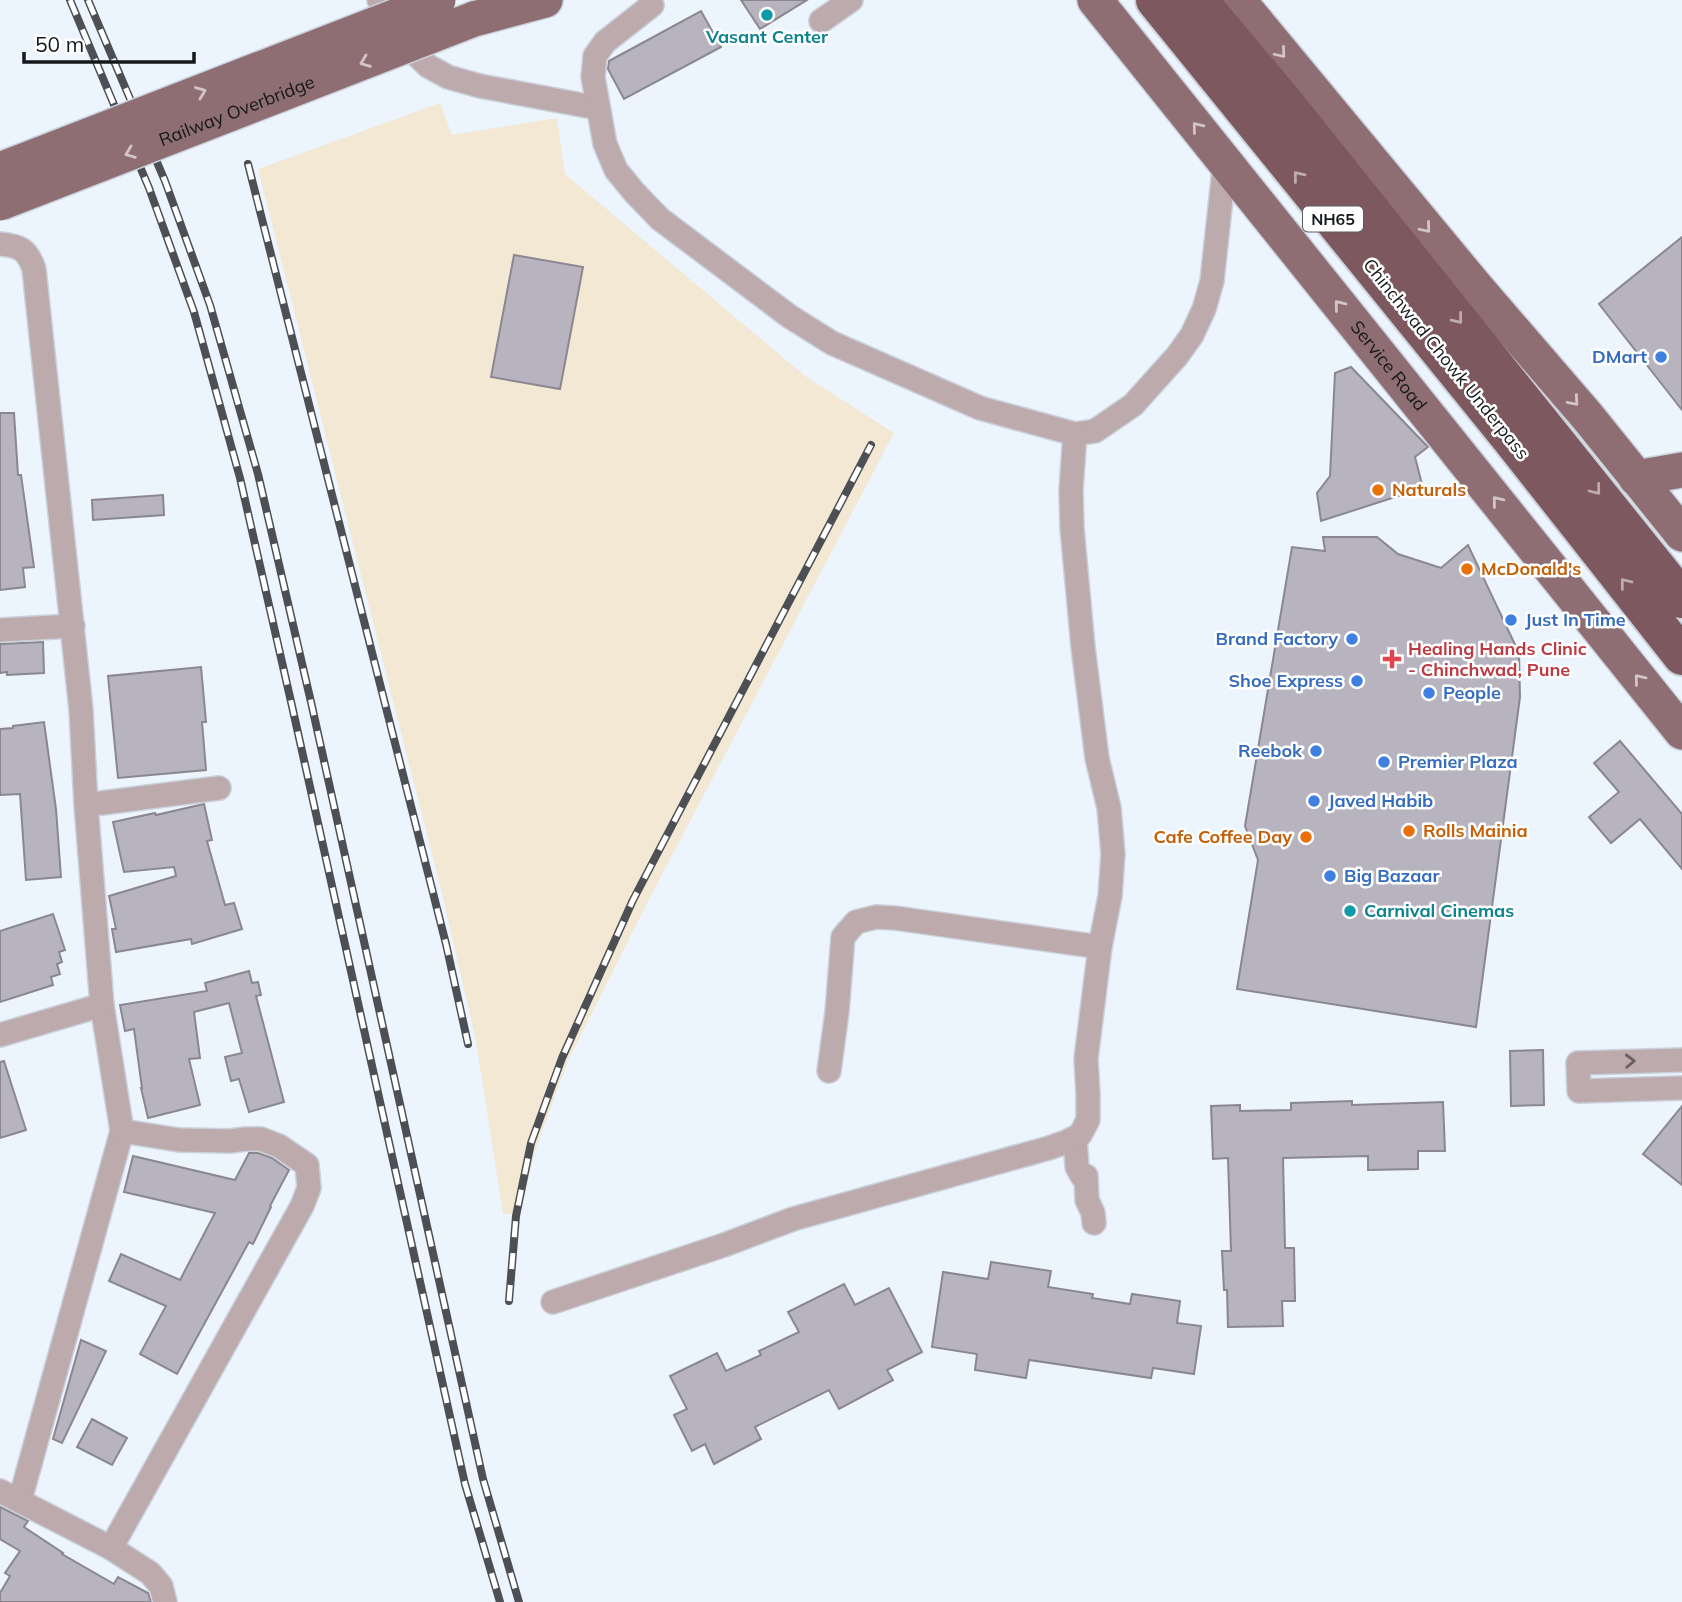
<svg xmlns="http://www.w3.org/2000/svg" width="1682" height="1602" viewBox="0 0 1682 1602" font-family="Mulish,sans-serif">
<rect width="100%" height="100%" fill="#ecf4fe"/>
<path fill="#f3e8d3" d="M440,103l12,32 105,-17 8,56 240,202 89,57 -249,474 -77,154 -32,87 -16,66h-17l-27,-173 -34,-147 -184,-725z"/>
<g fill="#b7b4bf" stroke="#8a8791" stroke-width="2">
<path d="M741,0h66l-47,29z"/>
<path d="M701,11l20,36 -97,52 -16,-30 1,-8z"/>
<path d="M1682,237v173l-83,-106z"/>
<path d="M514,255l69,12 -23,122 -69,-12z"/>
<path d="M1351,367l77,80 -13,10 8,31 -102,33 -4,-28 13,-17 5,-103z"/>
<path d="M0,413h14l4,62h3l13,92 -11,1 2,19 -25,3z"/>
<path d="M163,495l1,20 -71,5 -1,-20z"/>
<path d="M1323,537h54l21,17 43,14 27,-23 51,108 1,44 -44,330 -239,-38 21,-129 -13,-34 47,-279 33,4z"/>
<path d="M43,642l1,31 -37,2v-3l-7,1v-29z"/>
<path d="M201,667l5,55h-4l4,48 -88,8 -10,-102z"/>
<path d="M44,722l12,87 5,68 -35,3 -6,-86 -20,1v-66l13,-1v-2z"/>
<path d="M1620,741l62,73v55l-42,-50 -29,24 -22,-26 30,-25 -25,-29z"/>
<path d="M204,804l8,36 -5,1 18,64 9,-2 8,26 -50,15 -1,-5 -75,13 -4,-23h4l-7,-33 67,-20 -2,-9 -50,5 -11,-50 42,-9 1,2z"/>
<path d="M53,914l12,36 -6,2 3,10 -5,2 3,10 -9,3 2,8 -53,17v-71z"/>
<path d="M249,971l3,12 6,-1 3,13 -5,1 28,106 -35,10 -10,-33 -8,2 -6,-24 17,-4 -13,-50 -35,9 6,46 -11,1 11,46 -52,13 -7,-30h1l-8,-59 -9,2 -5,-26 87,-14 -2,-8z"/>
<path d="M1543,1050l1,55 -33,1 -1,-55z"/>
<path d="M4,1061l22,69 -26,8v-76z"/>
<path d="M1352,1101v4l91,-3 2,49h-27v18l-50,1v-14l-85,2 2,90h9l1,53h-13l1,25 -55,1 -1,-37h-3l-2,-39h9l-3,-93 -15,1 -2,-53 29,-1v6l51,-1v-7z"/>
<path d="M1682,1106v79l-39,-31z"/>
<path d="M249,1153h9l14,5 17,12 -19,36 1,1 -18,37 -4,-2 -72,132 -37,-20 26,-48 -57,-25 12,-27 59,26 35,-67 -91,-21 9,-36 102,24z"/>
<path d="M991,1262l60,9 -3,16 45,7 -1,4 38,6 2,-10 48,7 -3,22 24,3 -7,48 -41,-6 -2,10 -122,-18 -3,18 -51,-8 2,-16 -45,-7 11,-75 45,7z"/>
<path d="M844,1284l11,21 34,-17 33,64 -35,18 6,10 -54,29 -10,-19 -74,37 6,12 -47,25 -9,-20 -13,7 -18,-36 13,-6 -17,-33 47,-23 9,18 35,-16 -2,-4 40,-19 -11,-20z"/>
<path d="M81,1340l25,11 -44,92 -9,-4z"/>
<path d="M92,1419l35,19 -15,27 -35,-18z"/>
<path d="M0,1507l28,14 -4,6 39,26 -1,1 52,30 4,-7 30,16 3,9h-151v-9l10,-17 -5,-3 15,-22 -20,-12z"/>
</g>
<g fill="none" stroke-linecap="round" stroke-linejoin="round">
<defs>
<g id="street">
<path d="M379,0l18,36 31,30 20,11 32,9 118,22"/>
<path d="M652,5l-47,37 -10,14 -2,21 12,67 11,26 18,22 26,27 129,97 43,27 148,65 95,26 20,-3 38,-26 44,-49 15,-21 12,-26 8,-28 13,-120"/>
<path d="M821,21l30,-21"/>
<path d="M0,244c20,2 27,5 34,25l47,441 5,95 16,200 20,126 -102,369"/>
<path d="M0,630l73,-4"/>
<path d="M86,805l133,-17"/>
<path d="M0,1035l102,-30"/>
<path d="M1682,1060l-104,3 1,28 103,-3"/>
<path d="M829,1071l8,-59 6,-75 13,-15 20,-5 19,1 205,29"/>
<path d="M1075,1138l2,29 5,9h4l1,24 6,13 1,10"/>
<path d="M553,1302l171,-57 69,-26 256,-71 17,-6 14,-7 8,-15v-26l-2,-35 14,-112 10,-51 3,-42 -4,-46 -12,-50 -14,-111 -11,-119 -1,-38 4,-56"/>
<path d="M0,1491l111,57 39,25 11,13 4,16"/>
<path d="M111,1548l191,-342 7,-18 -2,-23 -28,-19 -18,-7h-15l-16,2 -51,-1 -57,-9"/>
</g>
<g id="primary">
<path id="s1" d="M1095,0l587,732"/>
<path d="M1238,0l237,286 112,130 95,118"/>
<path d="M474,19l71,-19"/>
<path d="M1636,478l46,-8"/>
</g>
<g id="highway">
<path d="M1155,0l356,439 171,217"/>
<path d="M1198,0l81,96 403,503"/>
</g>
</defs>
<use href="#street" stroke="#cad1da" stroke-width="26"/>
<use href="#primary" stroke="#cad1da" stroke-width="38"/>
<use href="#highway" stroke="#cad1da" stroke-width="42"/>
<use href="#street" stroke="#bdaaad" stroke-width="23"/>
<use href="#primary" stroke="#8e6d73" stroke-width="35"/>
<use href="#highway" stroke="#7d585f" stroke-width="38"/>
<defs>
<g id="rail">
<path d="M70,0l79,188 45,124 46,166 52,228 173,778 35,118"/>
<path d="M88,0l77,181 45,124 48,169 53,228 172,777 36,123"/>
<path d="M248,164l198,780 22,100"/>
<path d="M509,1301l7,-85 15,-73 31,-85 71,-158 238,-455"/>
</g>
</defs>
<use href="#rail" stroke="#4c5055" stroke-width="8"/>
<use href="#rail" stroke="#fff" stroke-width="5" stroke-dasharray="16" stroke-linecap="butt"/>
<defs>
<g id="primary-bridge">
<path d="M0,170l438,-170"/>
<path id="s2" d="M0,203l474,-184"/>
</g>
</defs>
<use href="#primary-bridge" stroke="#cad1da" stroke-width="38" stroke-linecap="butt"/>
<use href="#primary-bridge" stroke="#8e6d73" stroke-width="35"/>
</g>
<defs><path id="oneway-chevron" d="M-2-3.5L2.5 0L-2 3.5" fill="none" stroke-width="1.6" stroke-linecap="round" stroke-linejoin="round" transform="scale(1.75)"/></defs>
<g stroke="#d2c5c7">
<use href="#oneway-chevron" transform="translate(1281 53) rotate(50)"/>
<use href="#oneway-chevron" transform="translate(365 62) rotate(159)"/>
<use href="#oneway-chevron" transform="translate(201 92) rotate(-21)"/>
<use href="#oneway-chevron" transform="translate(1197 127) rotate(-129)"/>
<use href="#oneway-chevron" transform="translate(130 153) rotate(159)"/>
<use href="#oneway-chevron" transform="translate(1426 228) rotate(50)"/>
<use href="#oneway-chevron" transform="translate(1339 305) rotate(-129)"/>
<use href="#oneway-chevron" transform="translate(1574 401) rotate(49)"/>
<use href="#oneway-chevron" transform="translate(1497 501) rotate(-129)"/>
<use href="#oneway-chevron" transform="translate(1639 679) rotate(-129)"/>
</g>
<g stroke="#beacaf">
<use href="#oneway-chevron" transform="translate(1298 176) rotate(-129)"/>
<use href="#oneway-chevron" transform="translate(1458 319) rotate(51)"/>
<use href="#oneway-chevron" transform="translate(1596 490) rotate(52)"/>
<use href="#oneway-chevron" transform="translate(1625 583) rotate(-128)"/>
</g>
<use stroke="#696164" href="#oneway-chevron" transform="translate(1630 1061) rotate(-2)"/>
<g fill="#0f9aa8" stroke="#fff" stroke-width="2.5">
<circle cx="767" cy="15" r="7"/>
<circle cx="1350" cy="911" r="7"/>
</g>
<g fill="#3f7fe0" stroke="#fff" stroke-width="2.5">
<circle cx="1661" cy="357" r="7"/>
<circle cx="1511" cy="620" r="7"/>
<circle cx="1352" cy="639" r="7"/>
<circle cx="1357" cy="681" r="7"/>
<circle cx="1429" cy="693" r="7"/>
<circle cx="1316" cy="751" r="7"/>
<circle cx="1384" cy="762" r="7"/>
<circle cx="1314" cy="801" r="7"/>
<circle cx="1330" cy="876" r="7"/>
</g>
<g fill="#e8710a" stroke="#fff" stroke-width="2.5">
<circle cx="1378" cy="490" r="7"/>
<circle cx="1467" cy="569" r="7"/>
<circle cx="1409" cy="831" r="7"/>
<circle cx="1306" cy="837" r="7"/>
</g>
<path fill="#e0444e" stroke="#fff" stroke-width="2.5" d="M1388.5 648.5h7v7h7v7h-7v7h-7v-7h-7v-7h7z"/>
<g text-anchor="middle" stroke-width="5" stroke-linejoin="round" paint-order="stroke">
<rect fill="#fff" stroke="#5b5d5f" stroke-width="2" x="1303" y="206.5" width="60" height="25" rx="5"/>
<g font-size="16" font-weight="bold" fill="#15181b">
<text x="1333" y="225">NH65</text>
</g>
<g font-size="18" font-weight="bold" fill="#0d838f" stroke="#fff">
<text x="767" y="43">Vasant Center</text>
<text x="1364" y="917" text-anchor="start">Carnival Cinemas</text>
</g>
<g font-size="18" fill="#15181b" stroke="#fff">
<text dy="6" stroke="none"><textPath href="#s2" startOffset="254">Railway Overbridge</textPath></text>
<text transform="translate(1446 359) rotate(51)" y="6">Chinchwad Chowk Underpass</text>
<text dy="6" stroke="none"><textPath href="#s1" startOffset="469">Service Road</textPath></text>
</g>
<g font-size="18" font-weight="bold" fill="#366cbe" stroke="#fff" text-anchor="start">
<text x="1647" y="363" text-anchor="end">DMart</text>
<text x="1525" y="626">Just In Time</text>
<text x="1338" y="645" text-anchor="end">Brand Factory</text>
<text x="1343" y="687" text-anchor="end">Shoe Express</text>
<text x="1443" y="699">People</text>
<text x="1302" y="757" text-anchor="end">Reebok</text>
<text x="1398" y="768">Premier Plaza</text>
<text x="1328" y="807">Javed Habib</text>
<text x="1344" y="882">Big Bazaar</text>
</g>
<g font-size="18" font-weight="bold" fill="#c56008" stroke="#fff" text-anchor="start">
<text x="1392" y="496">Naturals</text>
<text x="1481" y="575">McDonald's</text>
<text x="1423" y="837">Rolls Mainia</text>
<text x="1292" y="843" text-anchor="end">Cafe Coffee Day</text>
</g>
<g font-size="18" font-weight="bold" fill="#be3a42" stroke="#fff" text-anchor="start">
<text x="1408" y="655">Healing Hands Clinic<tspan x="1408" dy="21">- Chinchwad, Pune</tspan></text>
</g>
</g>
<path d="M24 52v10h170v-10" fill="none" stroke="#15181b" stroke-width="3.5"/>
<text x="35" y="52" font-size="21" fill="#15181b" stroke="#ffffff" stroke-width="5" paint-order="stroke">50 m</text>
</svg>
